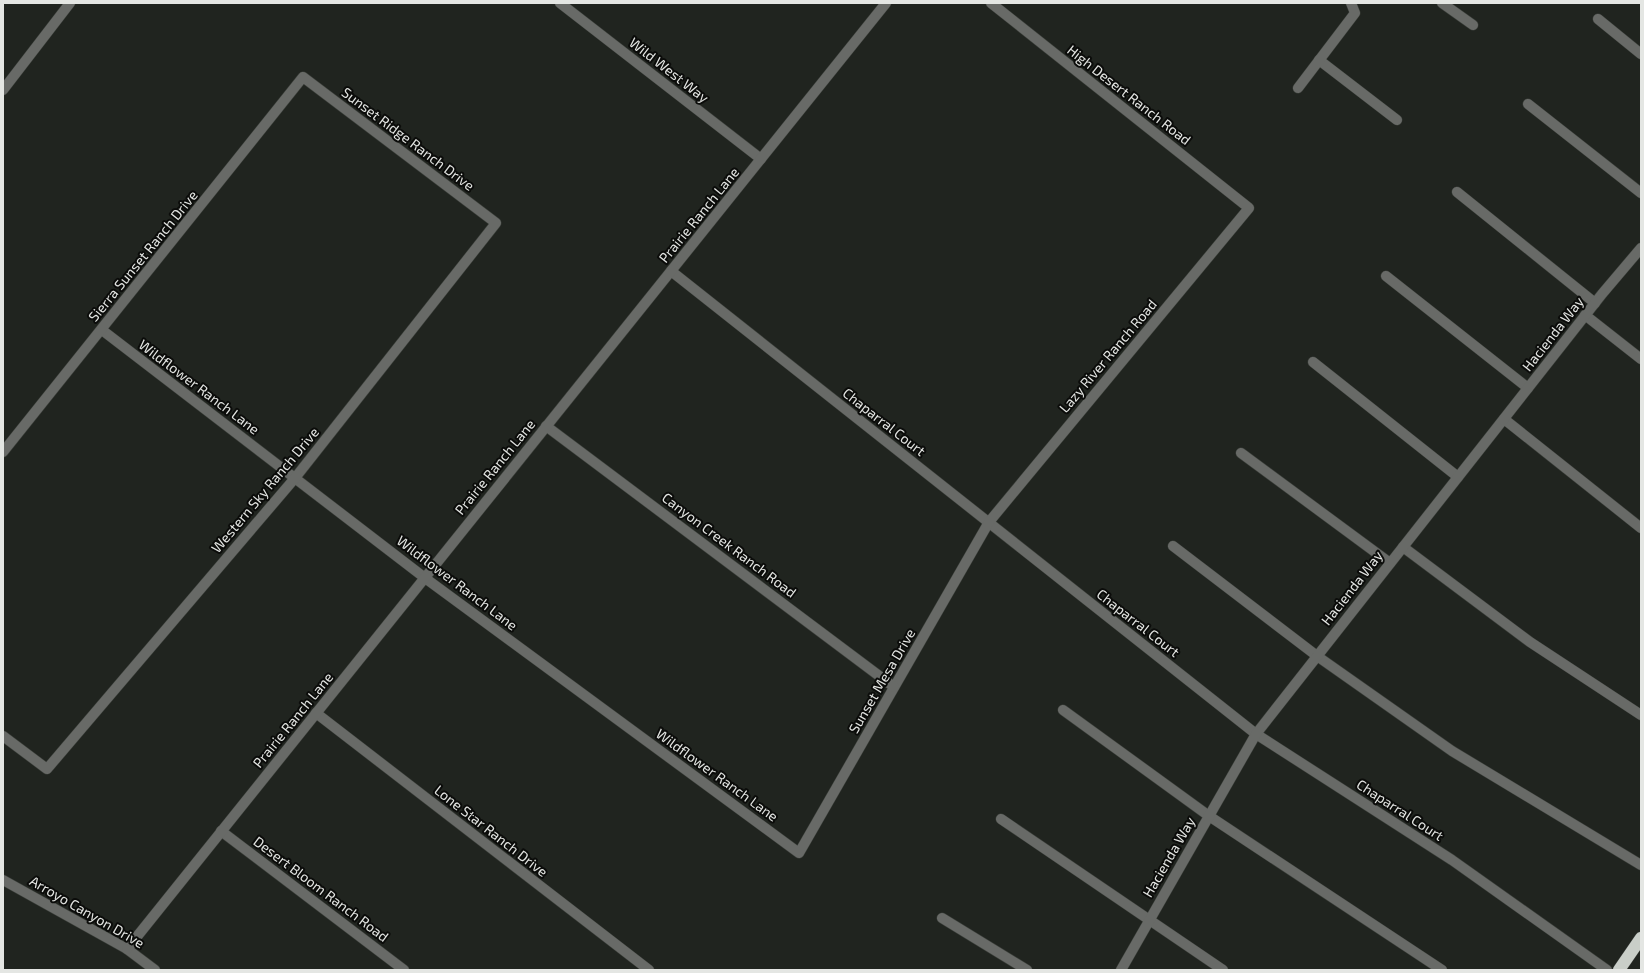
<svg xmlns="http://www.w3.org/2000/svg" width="1644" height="973" viewBox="0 0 1644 973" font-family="'Exo 2',sans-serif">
<rect width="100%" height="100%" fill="#20241f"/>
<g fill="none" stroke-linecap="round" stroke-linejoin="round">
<defs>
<g id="minor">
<path d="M560,3l201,156"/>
<path d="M1442,3l31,22"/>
<path d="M1598,19l43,35"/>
<path d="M1319,60l78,60"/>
<path d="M1298,88l57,-75 -4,-10"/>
<path d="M3,90l67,-87"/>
<path d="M1528,104l113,89"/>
<path d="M1457,192l138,111"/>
<path d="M671,271l585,463 196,126 155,110"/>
<path d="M1386,276l142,112"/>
<path d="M1585,315l56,44"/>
<path d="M102,330l323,248 374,275 190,-331 260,-314 -258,-205"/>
<path d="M1313,362l145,115"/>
<path d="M1504,419l137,109"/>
<path d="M546,426l348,261"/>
<path d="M3,452l300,-375 193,146 -201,255 -248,291 -44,-33"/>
<path d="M1241,453l149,110"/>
<path d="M1173,546l144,110 135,95 189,114"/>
<path d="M1403,547l127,95 111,73"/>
<path d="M1063,710l146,106 233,154"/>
<path d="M316,713l333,257"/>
<path d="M1001,819l222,151"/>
<path d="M221,831l183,139"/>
<path d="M3,880l124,69 28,21"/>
<path d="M942,918l85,52"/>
<path d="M127,949l759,-946"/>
<path d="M1121,970l135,-236 346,-440 39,-46"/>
</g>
<path id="highway" d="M1619,970l22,-32"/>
</defs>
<use href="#minor" stroke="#3b3f3a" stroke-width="11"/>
<use href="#highway" stroke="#3b3f3a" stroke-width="13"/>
<use href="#minor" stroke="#686a67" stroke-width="10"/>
<use href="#highway" stroke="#c9cec8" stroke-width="12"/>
</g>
<g text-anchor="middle" stroke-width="4" stroke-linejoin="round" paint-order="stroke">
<g font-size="14" fill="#e4e6e3" stroke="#0b0c0a">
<text transform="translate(669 70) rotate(38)" y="5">Wild West Way</text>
<text transform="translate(1129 95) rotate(38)" y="5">High Desert Ranch Road</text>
<text transform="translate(408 139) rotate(37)" y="5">Sunset Ridge Ranch Drive</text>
<text transform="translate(699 215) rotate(-51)" y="5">Prairie Ranch Lane</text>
<text transform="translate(143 256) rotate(-51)" y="5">Sierra Sunset Ranch Drive</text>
<text transform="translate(1553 334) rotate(-52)" y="5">Hacienda Way</text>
<text transform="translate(1108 356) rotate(-50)" y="5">Lazy River Ranch Road</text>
<text transform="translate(199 387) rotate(37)" y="5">Wildflower Ranch Lane</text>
<text transform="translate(884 422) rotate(38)" y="5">Chaparral Court</text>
<text transform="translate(495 467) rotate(-51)" y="5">Prairie Ranch Lane</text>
<text transform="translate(265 490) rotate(-50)" y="5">Western Sky Ranch Drive</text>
<text transform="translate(729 545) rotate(37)" y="5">Canyon Creek Ranch Road</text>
<text transform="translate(457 583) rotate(37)" y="5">Wildflower Ranch Lane</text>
<text transform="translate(1352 588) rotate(-52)" y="5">Hacienda Way</text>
<text transform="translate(1138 623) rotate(38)" y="5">Chaparral Court</text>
<text transform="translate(882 681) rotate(-60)" y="5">Sunset Mesa Drive</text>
<text transform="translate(293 720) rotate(-51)" y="5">Prairie Ranch Lane</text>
<text transform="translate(717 775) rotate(36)" y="5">Wildflower Ranch Lane</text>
<text transform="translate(1400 810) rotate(33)" y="5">Chaparral Court</text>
<text transform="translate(491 831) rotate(38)" y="5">Lone Star Ranch Drive</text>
<text transform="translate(1169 857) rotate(-60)" y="5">Hacienda Way</text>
<text transform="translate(321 889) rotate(37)" y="5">Desert Bloom Ranch Road</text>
<text transform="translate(87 912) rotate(30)" y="5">Arroyo Canyon Drive</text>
</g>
</g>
<rect width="1644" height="973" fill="none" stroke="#e4e6e3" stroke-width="8"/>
</svg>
